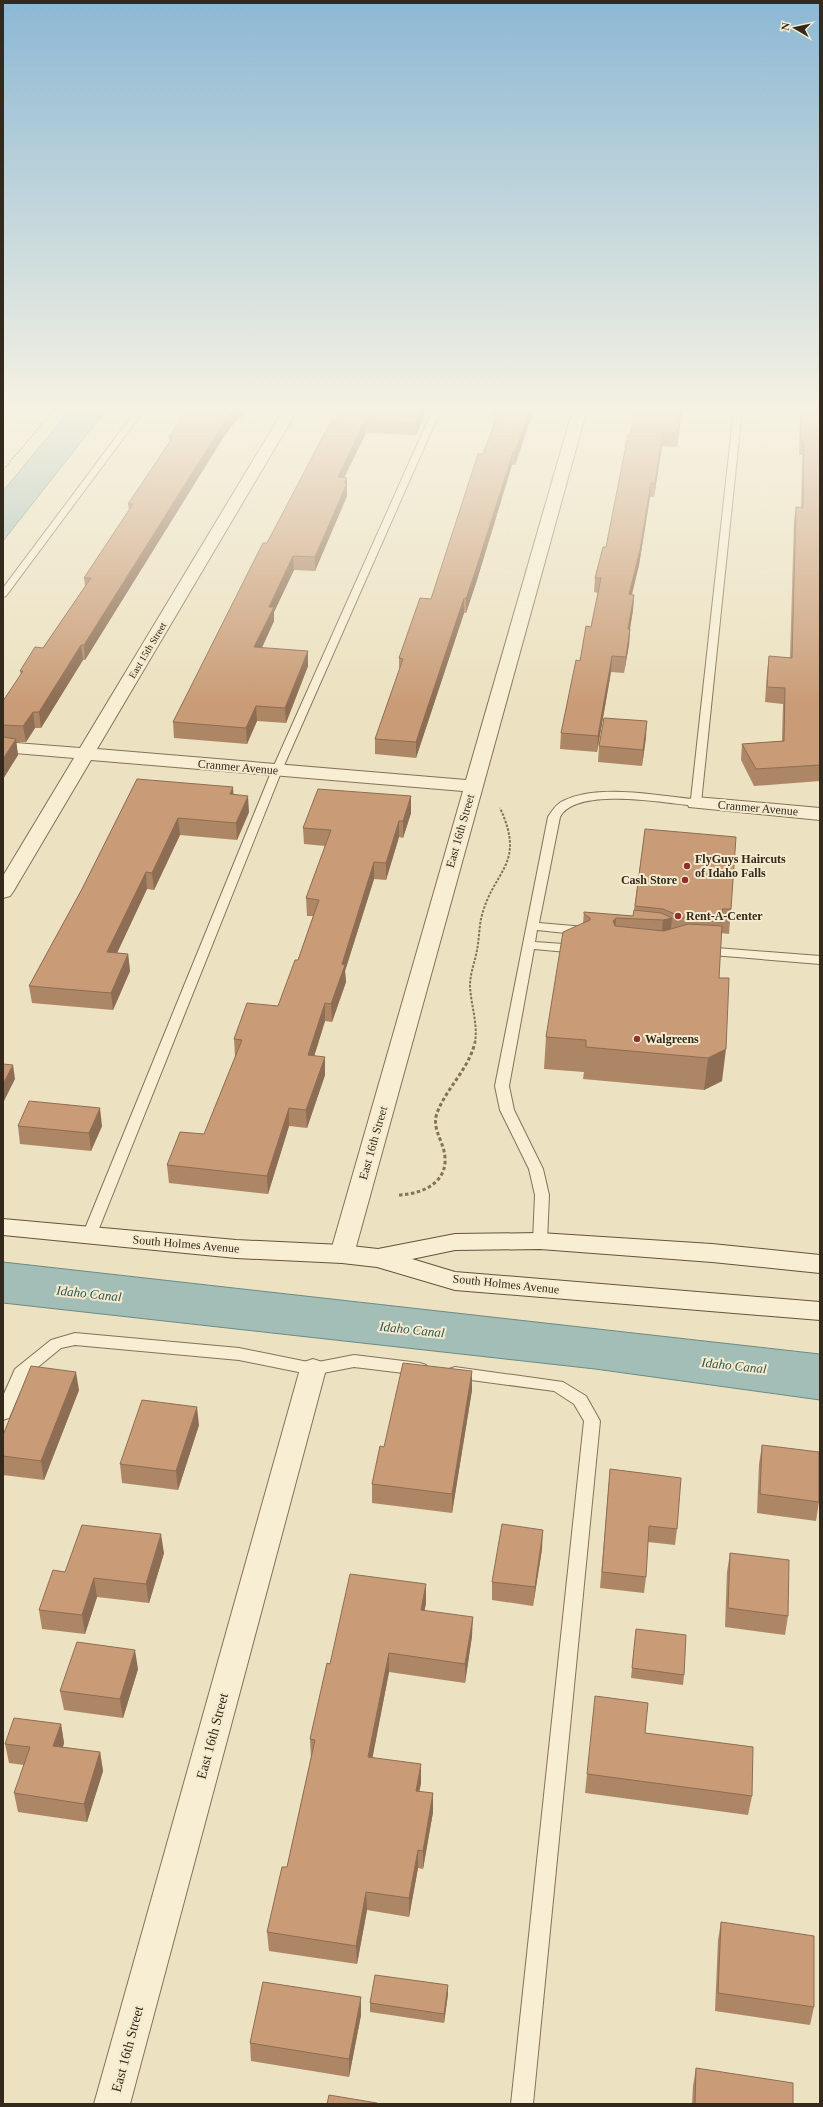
<svg xmlns="http://www.w3.org/2000/svg" width="823" height="2107" viewBox="0 0 823 2107" font-family="Georgia,serif">
<rect width="100%" height="100%" fill="#ece1c0"/>
<g fill="#a3beb7" stroke="#6a8b85">
<path d="M71,409h36l-104,132v-50z"/>
<path d="M3,1262l817,92v46l-225,-31 -592,-66z"/>
</g>
<g fill="none" stroke-linecap="round" stroke-linejoin="round">
<defs>
<g id="lane">
<path d="M137,409h8l-139,187 -3,1v-9z"/>
<path d="M433,409h8l-159,361 -186,466 -2,4h-10l-2,-4 190,-466z"/>
<path d="M734,409h8l-41,394 -5,3c-30,-3 -120,-20 -136,11l-21,106 46,4 6,4 -6,4 -48,-5 -2,12 43,3 6,4 -6,4 -44,-4 -25,137 5,24 29,59 6,26 -2,46 -2,4h-10l-2,-4 2,-46 -6,-26 -29,-59 -5,-24 53,-269c4,-6 8,-13 15,-16 34,-17 91,-6 128,-2z"/>
<path d="M704,947l116,9v8l-120,-10 -2,-3z"/>
<path d="M75,1333l164,15 74,15 41,-8 66,8 6,2 2,4 -2,4 -6,2 -66,-8 -41,8 -74,-15 -164,-15 -14,3 -34,28 -18,42 -6,2v-24l12,-27 36,-29z"/>
<path d="M455,1367l108,15 23,14 14,25 -67,683h-22l73,-683 -10,-17 -20,-13 -105,-14 -2,-4 2,-4z"/>
</g>
<g id="street">
<path d="M3,409h12l-7,9 -5,1z"/>
<path d="M284,409h14l-201,340 369,31 107,-371h14l-233,845 -3,6 -9,3 -9,-3 -3,-6 133,-463 -372,-31 -78,132 -3,4 -7,2v-22l71,-118 -71,-6v-10l77,6z"/>
<path d="M696,797l124,11v12l-131,-13 -2,-4 2,-4z"/>
<path d="M313,1359l9,3 4,7 -196,735h-36l206,-735 4,-7z"/>
</g>
<path id="secondary" d="M3,1219l233,21 106,5 36,4 77,-15 85,-1 172,11 108,11v18l-108,-11 -172,-13 -85,1 -43,9 43,13 365,30v18l-365,-30 -78,-23 -35,-4 -106,-5 -233,-23z"/>
</defs>
<use href="#lane" stroke="#847259" stroke-width="2"/>
<use href="#street" stroke="#847259" stroke-width="2"/>
<use href="#secondary" stroke="#66533c" stroke-width="2"/>
<path stroke="#847259" stroke-width="1.5" stroke-dasharray="2 1.5" stroke-linecap="butt" d="M3,470l52,-61"/>
<path stroke="#847259" stroke-width="2" stroke-dasharray="2.5 1.5" stroke-linecap="butt" d="M475,1043c3,-20 -4,-37 -5,-57 0,-13 5,-24 7,-36 2,-10 2,-21 4,-31 11,-49 46,-53 19,-111"/>
<path stroke="#847259" stroke-width="3" stroke-dasharray="3.5 2.5" stroke-linecap="butt" d="M399,1195c25,-1 52,-14 45,-44 -3,-13 -12,-24 -7,-38 10,-26 32,-44 38,-71"/>
<use href="#lane" fill="#f7eed3" fill-rule="evenodd"/>
<use href="#street" fill="#f7eed3" fill-rule="evenodd"/>
<use href="#secondary" fill="#f7eed3" fill-rule="evenodd"/>
</g>
<g fill="#ad8666">
<path d="M188,409h59l-5,9h-4l-15,20 -138,222h-2l-42,68h-6l-9,14h-10l2,13 -15,24v-78l18,-26 -1,-4 23,-23 42,-62 -1,-8 45,-68 -1,-6 41,-62v-5z"/>
<path d="M427,409l-11,26 -50,-2 -22,45h3v18l-32,75 -21,-1 -20,42v9l-12,27 46,3v15l-22,57 -29,-2 -10,23 -73,-6 -1,-16 94,-179 69,-122z"/>
<path d="M493,409h41l-19,56h-3l-35,115 -11,33h-2l-48,145 -41,-4v-15l24,-69v-12l32,-59 65,-181 -3,-1z"/>
<path d="M636,409h46l-5,38 -15,-1 -8,51h-4l-11,68 -7,30h2l-1,15 -3,19 -1,16 -5,28 -13,-1 -14,80 -37,-3 1,-16 19,-72 11,-34 7,-34 -4,-1 1,-14 11,-31z"/>
<path d="M800,409h20v372l-66,5 -13,-26 1,-16 40,-3 1,-37 -18,-2 2,-30 2,-16 21,2 4,-137 2,-14 5,1 1,-53h-3z"/>
<path d="M646,737l-4,29 -44,-4 1,-16z"/>
<path d="M137,779l96,16 16,17 -12,28 -57,-5 -26,55 -7,-1 -30,64 11,1 2,17 -17,39 -81,-7 -3,-17 53,-97z"/>
<path d="M411,796v17l-8,25 -4,-1 -13,43 -12,-1 -29,92 1,11 -14,40 -7,-1 -11,35 11,19 -18,53 -18,-2 -21,68 -99,-11 -2,-18 37,-31 31,-77 -1,-18 44,-33 20,-46 15,-44h-6l-1,-18 19,-52 -21,-2 -1,-16z"/>
<path d="M645,829l86,80 -2,25 -8,-1 -2,45 3,103 -18,9 -121,-11 1,-7 -40,-3 2,-32 37,-114 1,-11 49,4 1,-6z"/>
<path d="M18,1126h84l-11,25 -71,-7z"/>
<path d="M79,1390l-35,90 -41,-5v-40z"/>
<path d="M472,1390l-20,123 -80,-10v-19l12,-37z"/>
<path d="M199,1425l-21,65 -56,-7 -2,-19z"/>
<path d="M762,1445l57,57 -3,19 -59,-8 2,-49z"/>
<path d="M610,1469l67,60 -2,16 -27,-3 -2,35 -2,16 -44,-5z"/>
<path d="M542,1549l-9,57 -41,-6v-18z"/>
<path d="M164,1553l-15,50 -52,-6 -12,37 -43,-5 -3,-19 26,-38z"/>
<path d="M730,1553l58,63 -3,19 -60,-8 2,-55z"/>
<path d="M426,1584v19l-2,8 48,25 -7,47 -76,-11 -17,86 49,25 -2,8 14,21 -10,57 -5,-1 -9,49 -42,-7 -10,54 -88,-13 -2,-19 20,-65 24,-109 -1,-19 20,-75z"/>
<path d="M635,1638l49,37 -1,10 -52,-7z"/>
<path d="M138,1669l-15,49 -59,-8 -4,-19z"/>
<path d="M61,1724l3,19 -1,4 37,5 3,19 -16,51 -69,-10 -4,-19 10,-28 -15,-2 -4,-19z"/>
<path d="M645,1733l107,63 -4,19 -163,-22 2,-19z"/>
<path d="M721,1922l93,85 -4,18 -95,-14 3,-71z"/>
<path d="M448,1985v9l-4,29 -74,-11v-9z"/>
<path d="M361,2015l-12,62 -98,-16 -1,-18z"/>
<path d="M696,2068l97,36h-101l1,-18z"/>
</g>
<g fill="#8d6d53">
<path d="M234,409h3l1,9 -15,20 -138,222 -1,-15 139,-221z"/>
<path d="M241,409h6l-5,9z"/>
<path d="M422,409h5l-11,26v-12z"/>
<path d="M530,409h4l-19,56v-13z"/>
<path d="M681,409h1l-5,38 1,-14z"/>
<path d="M365,420l1,13 -28,57v-13z"/>
<path d="M663,432l-1,14 -8,51 1,-14z"/>
<path d="M513,452l-1,13 -35,115 -11,33v-14z"/>
<path d="M347,478v18l-32,75v-14z"/>
<path d="M651,483l-1,14 -11,68 -11,44 1,-15z"/>
<path d="M293,556l1,14 -20,42v9l-19,41 -1,-15 15,-40z"/>
<path d="M634,595l-1,15 -6,35 1,-16z"/>
<path d="M464,598v15l-48,145v-16z"/>
<path d="M630,629l-1,16 -5,28 2,-16z"/>
<path d="M81,645l2,15 -42,68 -2,-16z"/>
<path d="M308,651v15l-22,57 -1,-15z"/>
<path d="M612,656l-1,16 -14,80 1,-16z"/>
<path d="M256,706l1,15 -10,23 -1,-16z"/>
<path d="M33,712l2,16 -9,14 -3,-16z"/>
<path d="M647,721l-1,16 -4,29 1,-16z"/>
<path d="M16,739l2,16 -15,24v-20z"/>
<path d="M233,787l1,17 -4,-10z"/>
<path d="M248,796l1,16 -12,28 -1,-17z"/>
<path d="M411,796v17l-8,25v-17z"/>
<path d="M178,818l2,17 -26,55 -2,-17z"/>
<path d="M399,821v16l-13,43v-17z"/>
<path d="M374,862v17l-29,92 1,11 -14,40 -1,-18 11,-40z"/>
<path d="M146,872l1,17 -38,81 -2,-18z"/>
<path d="M616,918l-2,30 -1,-27z"/>
<path d="M672,918l-3,30 -9,2 3,-30z"/>
<path d="M128,954l2,17 -17,39 -2,-17z"/>
<path d="M325,1003v18l-16,52 -1,-18z"/>
<path d="M726,1049l-4,32 -18,9 4,-32z"/>
<path d="M325,1057v18l-18,53 -1,-18z"/>
<path d="M13,1065l2,14 -12,24v-19z"/>
<path d="M100,1108l2,18 -11,25 -2,-18z"/>
<path d="M289,1108v18l-21,68 -1,-18z"/>
<path d="M472,1371v19l-20,123v-19z"/>
<path d="M76,1372l3,18 -35,90 -3,-19z"/>
<path d="M197,1407l2,18 -21,65 -2,-19z"/>
<path d="M543,1530l-1,19 -9,57 2,-19z"/>
<path d="M161,1534l3,19 -15,50 -3,-19z"/>
<path d="M94,1578l3,19 -12,37 -3,-19z"/>
<path d="M426,1584v19l-5,26v-19z"/>
<path d="M473,1617l-1,19 -7,47v-19z"/>
<path d="M135,1650l3,19 -15,49 -3,-19z"/>
<path d="M389,1653v19l-20,104 -1,-19z"/>
<path d="M61,1724l3,19 -7,22 -4,-19z"/>
<path d="M100,1752l3,19 -16,51 -3,-18z"/>
<path d="M421,1764v19l-5,26v-18z"/>
<path d="M433,1793v19l-10,57v-18z"/>
<path d="M418,1850v18l-9,49v-19z"/>
<path d="M366,1892l1,18 -10,54 -1,-18z"/>
<path d="M448,1985v9l-4,29v-9z"/>
<path d="M361,1997v18l-12,62v-18z"/>
</g>
<g fill="#c99c77" stroke="#8d6d53">
<path d="M188,409h46l-11,15 -139,221h-3l-42,67h-6l-10,14 -20,-1v-24l20,-30h-3l15,-24 8,1 48,-70h-7l49,-74h-5l45,-67h-4z"/>
<path d="M342,409h80l-6,14 -51,-3 -27,57 9,1 -3,5h3l-32,74 -22,-1 -24,51h5l-20,40 54,4 -23,57 -29,-2 -10,22 -73,-6 90,-179h4l64,-122h5z"/>
<path d="M500,409h30l-15,43h-2l-36,114 -11,33 -2,-1 -48,144 -41,-3 28,-80 -4,-1 21,-60 11,1 47,-145h5z"/>
<path d="M636,409h45l-3,24 -15,-1 -8,51h-4l-11,67 -11,44 5,1 -6,34h2l-4,28 -14,-1 -14,80 -37,-3 15,-73 4,1 6,-35 5,1 10,-49h-6l8,-31h3l22,-112h2z"/>
<path d="M801,409h19v356l-64,4 -14,-25 42,-3 1,-53 -18,-1 2,-31 23,2 4,-151 7,1 1,-66 -3,-1z"/>
<path d="M604,718l43,3 -4,29 -44,-4z"/>
<path d="M3,737l13,2 -13,20z"/>
<path d="M137,779l96,8 -3,7 18,2 -12,27 -58,-5 -26,55 -6,-1 -39,80 21,2 -17,39 -82,-7 53,-97z"/>
<path d="M318,789l93,7 -8,25h-4l-13,42 -12,-1 -32,102 3,1 -14,39 -6,-1 -17,52 17,2 -19,53 -17,-2 -22,68 -100,-11 13,-33 24,2 38,-94 -8,-1 13,-36 31,3 17,-46h3l21,-60 -13,-2 25,-68 -28,-2z"/>
<path d="M645,829l91,8 -5,72h-9v13l-33,-2 -26,-11 -28,-3z"/>
<path d="M634,910l27,3 11,5 -9,2 -47,-2 -3,3 2,5 49,5 24,-7 34,2 -3,52h10l-3,71 -18,9 -122,-11v-7l-40,-3 17,-105 27,-12v-2l-6,-4v-2l49,4z"/>
<path d="M3,1064l10,1 -10,19z"/>
<path d="M29,1101l71,7 -11,25 -71,-7z"/>
<path d="M403,1363l69,8 -20,123 -80,-10 8,-38 4,1z"/>
<path d="M31,1366l45,6 -35,89 -38,-5v-21z"/>
<path d="M142,1400l55,7 -21,64 -56,-7z"/>
<path d="M762,1445l57,7v50l-59,-8z"/>
<path d="M610,1469l71,9 -4,51 -28,-3 -3,51 -44,-5z"/>
<path d="M502,1524l41,6 -8,57 -43,-5z"/>
<path d="M82,1525l79,9 -15,50 -52,-6 -12,37 -43,-5 14,-40 12,2z"/>
<path d="M730,1553l59,7 -1,56 -60,-8z"/>
<path d="M350,1574l76,10 -5,26 52,7 -8,47 -76,-11 -21,104 53,7 -5,27 17,2 -10,58 -5,-1 -9,48 -43,-6 -10,54 -89,-14 15,-65h5l28,-127 -5,-1 17,-76 3,1z"/>
<path d="M636,1629l50,6 -2,40 -52,-7z"/>
<path d="M77,1642l58,8 -15,49 -60,-8z"/>
<path d="M595,1696l53,7 -3,30 108,14 -1,49 -165,-22z"/>
<path d="M14,1718l47,6 -8,22 47,6 -16,52 -70,-11 16,-46 -25,-3z"/>
<path d="M721,1922l93,14v71l-96,-14z"/>
<path d="M375,1975l73,10 -4,29 -74,-11z"/>
<path d="M263,1982l98,15 -12,62 -99,-16z"/>
<path d="M696,2068l97,15v21h-98z"/>
<path d="M329,2095l48,8 -1,1h-49z"/>
</g>
<linearGradient id="sky" x2="0" y2="1"><stop stop-color="#8cb8d4"/><stop offset="0.58" stop-color="#f6f2e3"/><stop offset="1" stop-color="#f6f2e3" stop-opacity="0"/></linearGradient>
<rect width="823" height="704" fill="url(#sky)"/>
<g fill="#912f2b" stroke="#f4ebcf" stroke-width="1.5">
<circle cx="687" cy="866" r="4"/>
<circle cx="685" cy="880" r="4"/>
<circle cx="678" cy="916" r="4"/>
<circle cx="637" cy="1039" r="4"/>
</g>
<g text-anchor="middle" stroke-width="4" stroke-linejoin="round" paint-order="stroke">
<g font-size="10" fill="#34291d" stroke="#f4ebcf">
<text transform="translate(147 650) rotate(-59)" y="4">East 15th Street</text>
</g>
<g font-size="12" fill="#34291d" stroke="#f4ebcf">
<text transform="translate(238 767) rotate(5)" y="4">Cranmer Avenue</text>
<text transform="translate(758 808) rotate(5)" y="4">Cranmer Avenue</text>
<text transform="translate(460 831) rotate(-74)" y="4">East 16th Street</text>
<text transform="translate(373 1143) rotate(-74)" y="4">East 16th Street</text>
<text transform="translate(186 1244) rotate(5)" y="4">South Holmes Avenue</text>
<text transform="translate(506 1284) rotate(6)" y="4">South Holmes Avenue</text>
</g>
<g font-size="12" font-weight="bold" fill="#34291d" stroke="#f4ebcf" text-anchor="start">
<text x="695" y="863">FlyGuys Haircuts<tspan x="695" dy="14">of Idaho Falls</tspan></text>
<text x="677" y="884" text-anchor="end">Cash Store</text>
<text x="686" y="920">Rent-A-Center</text>
<text x="645" y="1043">Walgreens</text>
</g>
<g font-size="13" font-style="italic" fill="#2c5453" stroke="#f4ebcf">
<text transform="translate(89 1293) rotate(6)" y="5">Idaho Canal</text>
<text transform="translate(412 1329) rotate(6)" y="5">Idaho Canal</text>
<text transform="translate(734 1365) rotate(6)" y="5">Idaho Canal</text>
</g>
<g font-size="14" fill="#34291d" stroke="#f4ebcf">
<text transform="translate(212 1736) rotate(-75)" y="5">East 16th Street</text>
<text transform="translate(127 2049) rotate(-75)" y="5">East 16th Street</text>
</g>
</g>
<rect width="823" height="2107" fill="none" stroke="#34291d" stroke-width="8"/>
<g transform="translate(795 28) rotate(279)" stroke="#f4ebcf" stroke-width="3" paint-order="stroke">
<path d="M0-3L7 15L0 10L-7 15Z" fill="#34291d"/>
<text y="-6" font-size="11" font-weight="bold" text-anchor="middle" fill="#34291d">N</text>
</g>
</svg>
